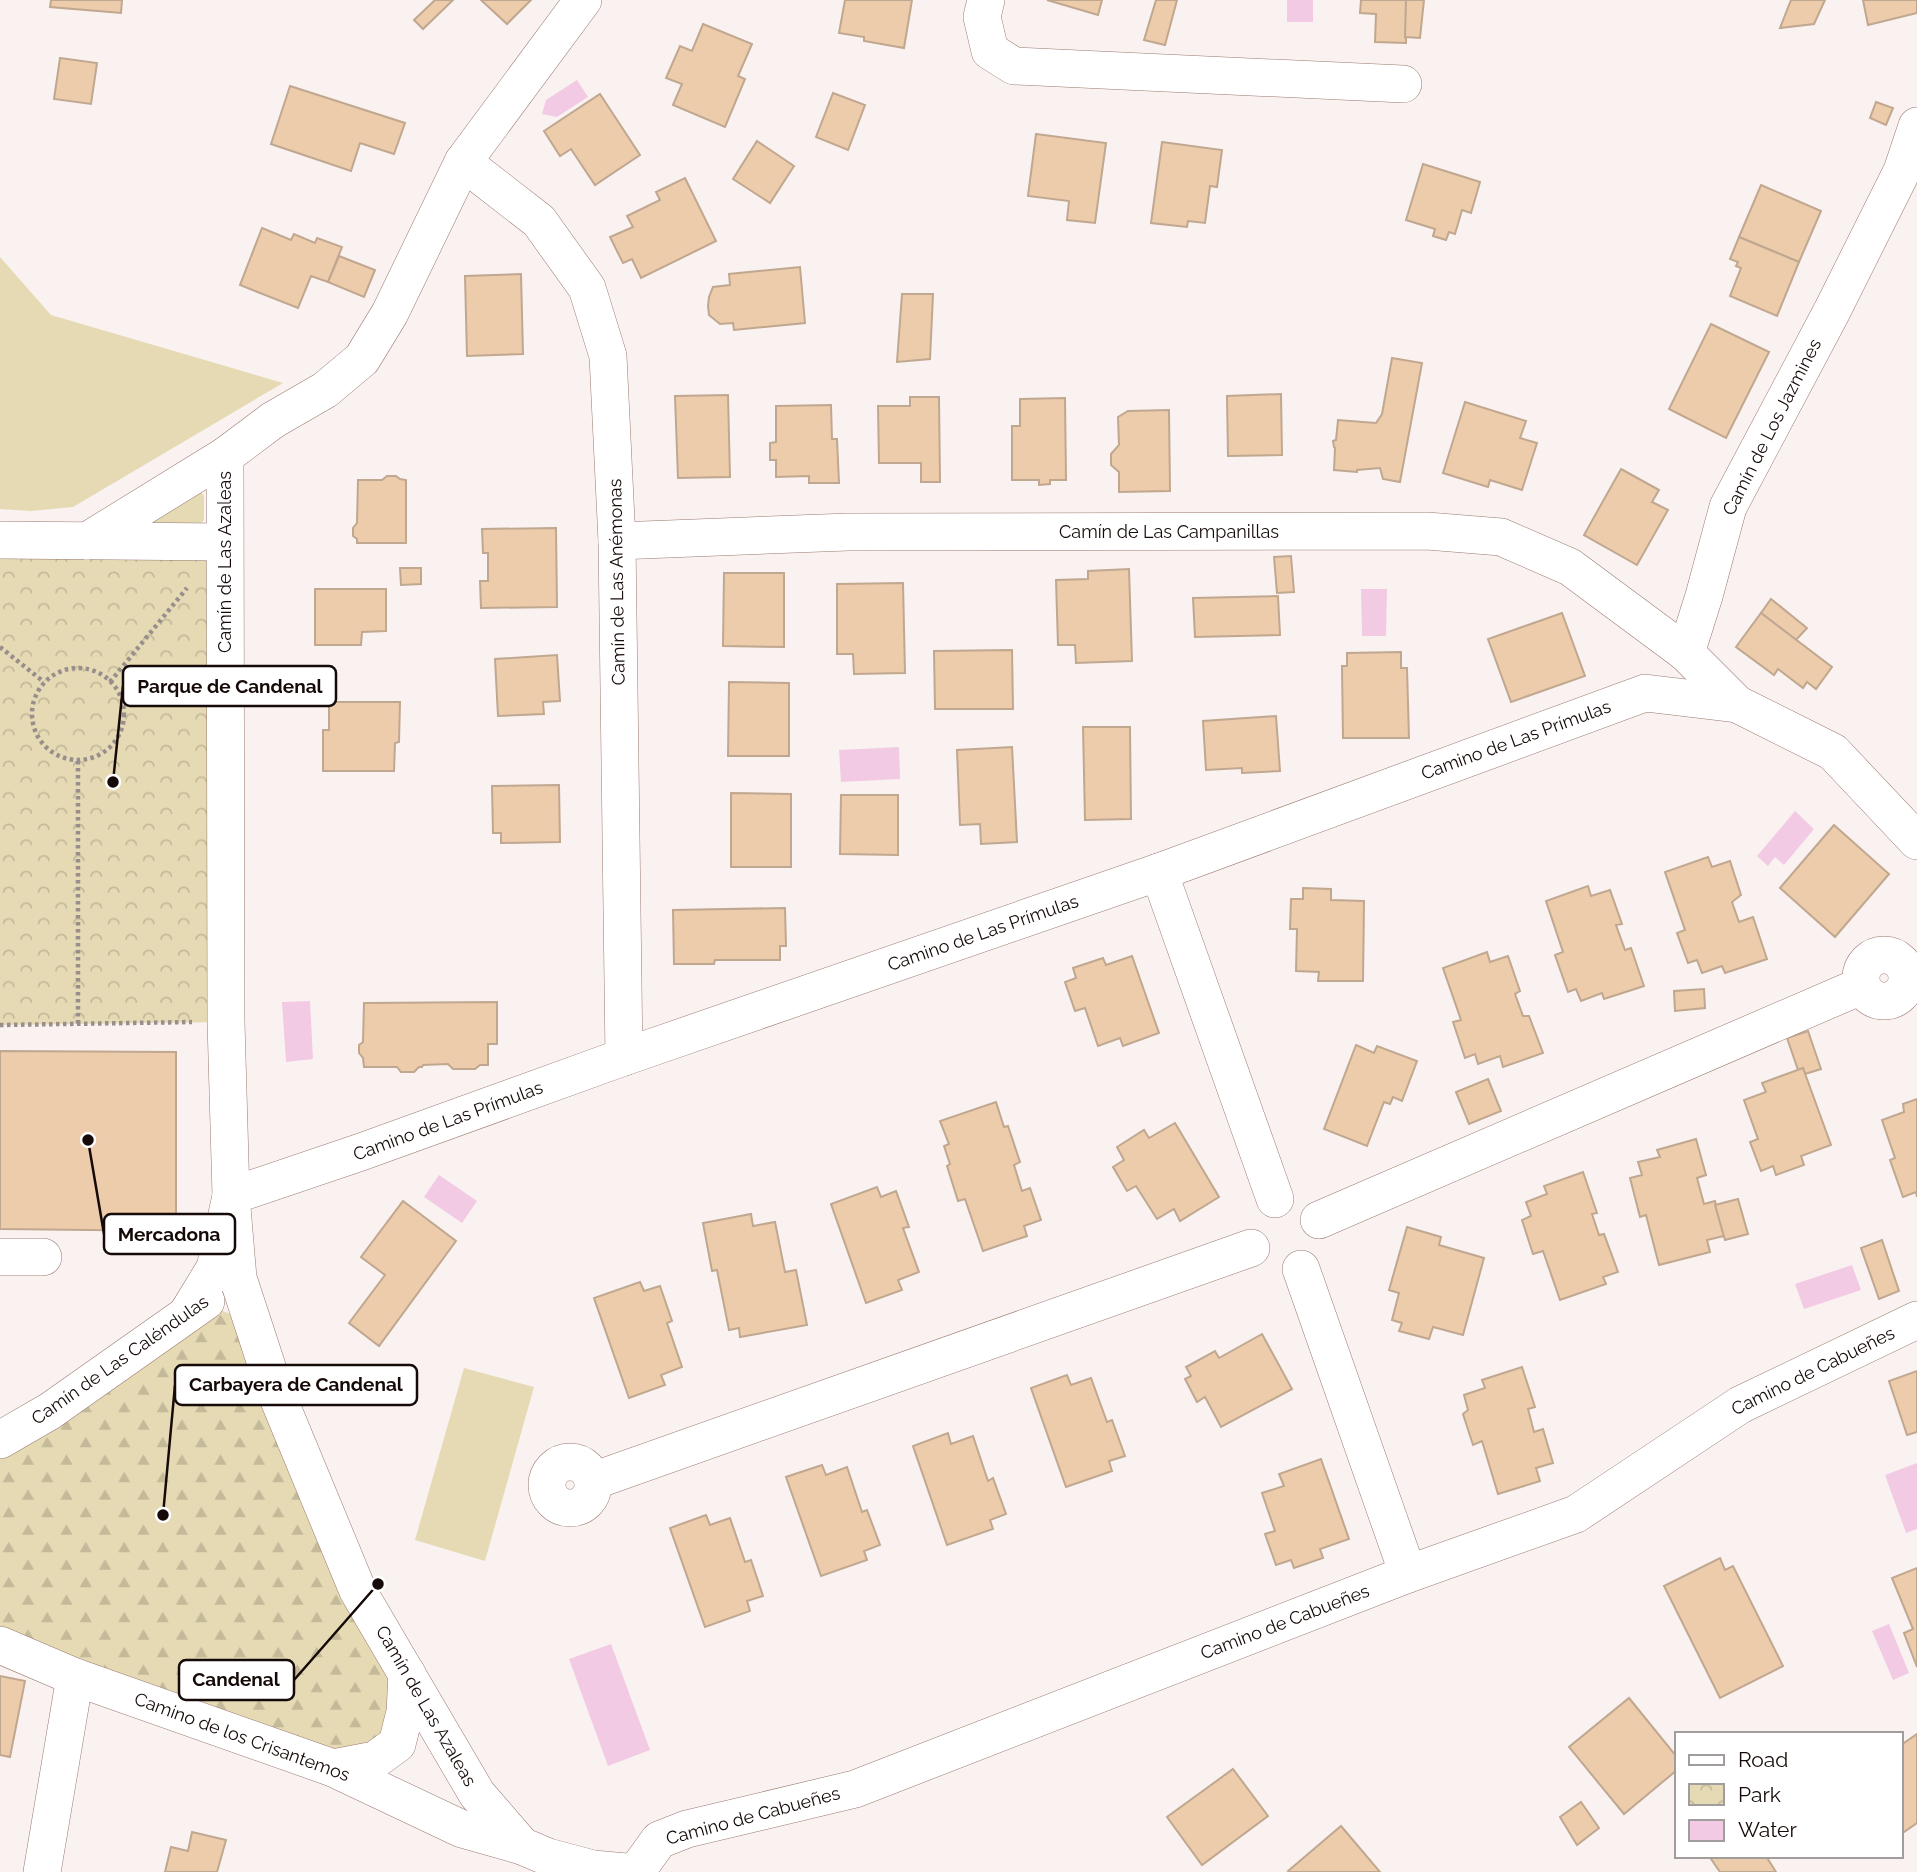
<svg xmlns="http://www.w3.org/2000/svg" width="1917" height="1872" viewBox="0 0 1917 1872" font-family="Raleway,sans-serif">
<defs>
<pattern id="forest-firs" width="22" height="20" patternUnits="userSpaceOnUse" patternTransform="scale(1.75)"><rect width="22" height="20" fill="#e5dab4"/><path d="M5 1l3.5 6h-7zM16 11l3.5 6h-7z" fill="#c4ba99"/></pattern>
<pattern id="park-crowns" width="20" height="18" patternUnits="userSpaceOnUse" patternTransform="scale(1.75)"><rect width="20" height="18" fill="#e5dab4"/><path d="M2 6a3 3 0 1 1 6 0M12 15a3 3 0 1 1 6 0" fill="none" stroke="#c4ba99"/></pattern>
</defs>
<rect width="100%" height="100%" fill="#faf2f0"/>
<g fill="#e5dab4">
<path d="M0,257l51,58 232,68 -210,124 -42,4 -31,-2z"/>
<path d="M200,491l4,5v23l-2,4 -6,5 -43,2 -4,-9z"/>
<path d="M464,1368l70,19 -49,174 -70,-21z"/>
</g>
<path fill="url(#forest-firs)" d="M218,1309l22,9 167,356 -10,70 -64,24 -333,-123v-205z"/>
<path fill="url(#park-crowns)" d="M0,540l224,2 2,480 -226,3z"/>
<g fill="#f3cae4">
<rect x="1287" y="0" width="26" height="22"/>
<path d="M577,80l11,17 -31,20 -15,-3 4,-14z"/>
<path d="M1361,589h26l-1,47h-24z"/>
<path d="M899,747l1,32 -59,3 -2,-32z"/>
<path d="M1795,811l19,18 -30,36 -9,-8 -7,9 -11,-10z"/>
<path d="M310,1001l3,58 -27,3 -4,-60z"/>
<path d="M439,1175l38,26 -15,22 -38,-26z"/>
<path d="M1852,1265l9,25 -57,19 -9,-25z"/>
<path d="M1917,1463v66l-11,4 -21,-58z"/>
<path d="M1889,1624l20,49 -16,7 -21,-49z"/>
<path d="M611,1644l39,106 -42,16 -39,-107z"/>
</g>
<g fill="#edccab" stroke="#c0a790" stroke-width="2">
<path d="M51,0h71l-1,13 -71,-6z"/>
<path d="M435,0h18l-30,29 -9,-9z"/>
<path d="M481,0h50l-24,24z"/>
<path d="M845,0h67l-8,48 -40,-7v-4l-25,-4z"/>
<path d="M1047,0h55l-4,15z"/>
<path d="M1156,0h21l-12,45 -21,-5z"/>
<path d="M1361,0h45v43l-31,-1 1,-28 -16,-1z"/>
<path d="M1406,0h18l-4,38 -15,-1z"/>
<path d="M1791,0h34l-11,24 -34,4z"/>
<path d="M1863,0h54v13l-49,12z"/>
<path d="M703,24l49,20 -14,32 7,3 -20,48 -52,-22 9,-21 -16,-6 14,-32 12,5z"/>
<path d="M60,58l37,5 -6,41 -37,-5z"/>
<path d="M290,86l115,37 -11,31 -34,-11 -9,28 -80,-27z"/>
<path d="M833,93l32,12 -17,45 -32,-13z"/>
<path d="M600,94l40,61 -45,30 -24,-36 -11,7 -16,-25z"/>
<path d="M1876,102l17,6 -7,17 -16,-7z"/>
<path d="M1036,134l70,9 -11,80 -28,-3 2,-19 -41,-5z"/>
<path d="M757,141l37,25 -24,37 -37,-24z"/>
<path d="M1162,142l60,8 -5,37 -7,-1 -5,37 -17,-2 -1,6 -36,-4z"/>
<path d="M1423,164l57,18 -9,31 -9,-3 -7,24 -6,-2 -3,8 -13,-4 2,-7 -29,-9z"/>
<path d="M685,178l31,63 -75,37 -9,-19 -9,4 -13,-26 23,-10 -6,-11 33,-16 -4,-8z"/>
<path d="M1761,185l60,26 -22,51 -60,-25z"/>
<path d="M262,228l29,12 3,-6 21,9 2,-5 25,9 -14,35 -17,-6 -13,32 -58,-23z"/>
<path d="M1739,237l60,25 -22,54 -47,-20 11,-28 -5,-2 2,-4 -8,-3z"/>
<path d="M339,256l36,14 -11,27 -36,-15z"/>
<path d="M800,267l5,56 -71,7 -1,-7 -13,1 -11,-9 -1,-9 1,-9 4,-10 17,-2 -1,-11z"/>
<path d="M521,274l2,80 -56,2 -2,-80z"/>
<path d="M902,294h31l-3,65 -33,3z"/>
<path d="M1711,324l58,28 -43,86 -57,-29z"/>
<path d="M1392,358l30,5 -22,119 -17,-3 -3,-11 -23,2v2l-23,-2 1,-22 -1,-1 -1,-6 3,-1 2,-20 38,3 6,-9z"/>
<path d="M1281,394l1,61 -54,1 -1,-60z"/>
<path d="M728,395l2,82 -52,1 -3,-82z"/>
<path d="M910,397h29l1,85h-19v-19h-42l-1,-57h32z"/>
<path d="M1065,398l1,82h-16v4l-11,1v-5h-27v-54h8v-27z"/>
<path d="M1465,402l61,19 -6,17 17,5 -15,47 -32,-10 -2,7 -45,-14z"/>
<path d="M831,405l1,34h5l2,44h-30v-7l-33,1v-17h-6v-17l6,-1v-36z"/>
<path d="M1169,410l1,81 -51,1v-20l-8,-7v-11l8,-9 -1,-28 10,-6z"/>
<path d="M1621,469l38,21 -7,12 16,8 -31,55 -53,-30z"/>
<path d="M387,476h9l4,3 6,1v63h-49v-4l-4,-3v-8l4,-5 1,-43h24z"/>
<path d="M556,528l1,79 -76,1 -1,-27h8v-28h-5l-1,-24z"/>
<path d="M1291,556l3,36 -17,1 -3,-36z"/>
<path d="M400,568h21v16l-20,1z"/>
<path d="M1129,569l3,92 -56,2 -1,-18h-17l-2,-65 32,-1v-8z"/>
<path d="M724,573h60v74l-61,-1z"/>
<path d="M903,583l2,90 -51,1 -1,-20h-16v-70z"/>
<path d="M315,589h71v42l-24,1 -1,13h-46z"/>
<path d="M1278,596l2,39 -85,2 -2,-39z"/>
<path d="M1771,599l36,29 -11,12 -35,-27z"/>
<path d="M1562,613l23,63 -74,26 -23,-63z"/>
<path d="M1761,613l71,54 -16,22 -9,-7 -4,6 -25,-19 -4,6 -38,-28z"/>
<path d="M1012,650l1,59h-78l-1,-58z"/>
<path d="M1401,652v16h6l2,70h-66l-1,-72h5v-13z"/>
<path d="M557,655l3,46 -17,1 1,12 -46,2 -3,-57z"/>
<path d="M729,682l60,1v73h-61z"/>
<path d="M329,702h71l-1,40 -4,1 -1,28h-71v-41h6z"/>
<path d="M1276,716l4,55 -38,2v-5l-36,2 -3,-49z"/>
<path d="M1083,727h47l1,92 -46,1z"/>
<path d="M1012,747l5,95 -36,2 -1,-20 -20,1 -3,-75z"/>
<path d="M559,785l1,57 -59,1v-10h-8l-1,-47z"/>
<path d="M731,793l60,1v73h-60z"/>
<path d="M841,795h57v60l-58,-1z"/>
<path d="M1834,825l55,49 -54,63 -55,-49z"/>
<path d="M1708,857l4,10 18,-6 11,34 -9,7 7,20 14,-5 14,42 -42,14 -3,-7 -20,7 -5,-13 -9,3 -11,-30 8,-3 -20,-58z"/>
<path d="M1588,886l3,10 19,-6 12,34 -6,1 9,25 6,-2 13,38 -40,13 -2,-6 -21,8 -5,-12 -8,3 -13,-37 8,-3 -17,-51z"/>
<path d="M1303,888l28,1v11l33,1 -1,80h-45l1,-9 -23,-1 1,-42h-7l1,-30h12z"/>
<path d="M785,908l1,38h-6v14h-65l-1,4h-40l-1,-54z"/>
<path d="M1487,952l3,10 18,-6 12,35 -5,3 8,22h6l14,37 -40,14 -3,-11 -22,8 -3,-10 -10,4 -12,-36 8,-2 -18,-52z"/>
<path d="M1132,956l27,77 -36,13 -3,-8 -22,8 -13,-38 -10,3 -10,-29 11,-4 -3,-10 30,-10 3,7z"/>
<path d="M1704,989l1,19 -30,3 -1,-20z"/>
<path d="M497,1002v42h-9v21h-8l-5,4h-22l-5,-5 -25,1 -1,2h-3l-5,5h-13l-4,-5h-33l-1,-9 -4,-5v-8l4,-3 1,-39z"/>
<path d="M1808,1031l13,38 -16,5 -2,-6 -5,2 -11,-32z"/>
<path d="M1356,1045l18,8 3,-7 40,15 -15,40 -9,-4 -3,7 -6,-2 -17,44 -43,-17z"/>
<path d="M0,1051l176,1v179l-176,-2z"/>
<path d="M1803,1068l28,77 -30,11 3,9 -28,10 -3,-9 -12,5 -11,-29 8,-3 -14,-39 22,-8 -4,-9z"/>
<path d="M1488,1079l13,32 -32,13 -13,-32z"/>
<path d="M1917,1099v98l-1,-5 -13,5 -13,-37 5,-2 -13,-38 22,-8 -1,-8z"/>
<path d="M996,1102l8,25 4,-1 12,36 -6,3 8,26 8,-3 11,32 -17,6 3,10 -44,15 -18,-52 -7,2 -11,-35 3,-2 -6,-18 5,-2 -9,-23z"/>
<path d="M1175,1123l44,74 -39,24 -6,-12 -17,10 -21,-33 -9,5 -14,-24 11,-7 -7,-13 27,-17 5,8z"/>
<path d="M1696,1139l10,36 -9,3 7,26 11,-3 9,35 -17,4 3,12 -51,13 -13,-50 -6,2 -10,-39 12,-3 -4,-13 22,-5 -3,-7z"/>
<path d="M1583,1172l14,41 -5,1 7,21 5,-1 14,38 -15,5 3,7 -46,16 -17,-49 -10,3 -11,-34 9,-4 -5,-14 21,-8 -3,-8z"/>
<path d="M877,1187l4,10 15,-6 13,36 -6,1 16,44 -21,8 4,10 -36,13 -35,-99z"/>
<path d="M1738,1199l10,35 -23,6 -10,-35z"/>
<path d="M403,1201l53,40 -77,105 -30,-23 36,-48 -24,-18z"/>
<path d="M751,1214l2,12 22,-4 10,50 11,-2 11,55 -67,12 -1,-9 -10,2 -12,-60 -5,1 -9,-48z"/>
<path d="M1407,1227l34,10 -2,8 45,13 -21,77 -30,-8 -4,12 -30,-8 3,-8 -10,-3 7,-27 -10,-3z"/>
<path d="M1882,1240l17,51 -20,8 -18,-51z"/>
<path d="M640,1282l4,9 16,-5 12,35 -5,2 15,44 -21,8 4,10 -36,13 -35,-100z"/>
<path d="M1262,1334l30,55 -71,38 -16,-30 -8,5 -12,-23 6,-3 -5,-9 29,-16 4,7z"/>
<path d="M1522,1367l13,40 -7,2 6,23 9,-3 10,34 -17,5 4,13 -42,13 -16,-53 -9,4 -10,-31 5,-4 -4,-15 21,-7 -3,-8z"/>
<path d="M1917,1371v61l-10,3 -18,-54z"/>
<path d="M1067,1375l4,10 20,-7 16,44 5,-2 13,36 -16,5 3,10 -46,16 -35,-99z"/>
<path d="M948,1433l3,11 22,-8 15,45 5,-3 13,36 -16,6 3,9 -46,16 -34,-99z"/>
<path d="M1321,1459l28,80 -29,10 3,9 -29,10 -3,-8 -15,5 -11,-31 10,-3 -13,-38 22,-7 -5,-12z"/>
<path d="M822,1465l4,10 21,-8 15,45 5,-2 13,35 -16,6 3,9 -46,16 -35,-99z"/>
<path d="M706,1515l4,10 20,-7 15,44 6,-2 12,36 -16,5 3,10 -45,16 -35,-99z"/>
<path d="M1720,1558l5,12 8,-4 50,100 -63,32 -56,-112z"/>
<path d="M1917,1568v99l-13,-34 9,-4 -21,-51z"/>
<path d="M0,1676l25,5 -15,76 -10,-2z"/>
<path d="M1629,1698l48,59v13l-53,44 -55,-67z"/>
<path d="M1917,1734v89l-16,11v-89z"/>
<path d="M1233,1769l35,47 -66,49 -35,-48z"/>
<path d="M1581,1802l18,26 -22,17 -17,-28z"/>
<path d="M1341,1826l39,46h-91l-1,-1z"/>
<path d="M192,1832l34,8 -9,32h-52l6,-25 17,4z"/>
<path d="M1709,1856h57l10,16h-56z"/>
</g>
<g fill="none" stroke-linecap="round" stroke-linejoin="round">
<defs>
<g id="minor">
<path d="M583,0l-120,162 -73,151 -28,46 -37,31 -52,30 -48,36 1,566 5,174 7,82 36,110 84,203 119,203 45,52 26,11 45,12 33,3"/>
<path d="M986,0l-4,17 8,34 24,15 389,18"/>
<path d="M1917,126l-15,45 -70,140 -104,196 -24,89 -18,57 51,51 96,48 84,89"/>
<path d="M463,162l76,59 48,67 21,68 9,185 7,516"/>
<path d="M0,540l224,2"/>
<path d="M87,541l138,-85"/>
<path d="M617,541l231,-9 579,-1 74,6 69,30 116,86"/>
<path d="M1159,872l116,327"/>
<circle cx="1884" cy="978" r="23"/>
<path d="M1319,1220l542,-234"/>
<path d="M0,1257h43"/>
<path d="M1301,1269l107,305"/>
<path d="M187,1314l28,-46 16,-72 130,-44 263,-95 535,-185 486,-179 92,11"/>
<path d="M0,1440l50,-29 156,-110"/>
<circle cx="570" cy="1485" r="23"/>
<path d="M593,1481l658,-233"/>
<path d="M0,1645l75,32 258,91 129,61 60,17"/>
<path d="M333,1768l42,-8 22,-16 8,-32 2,-38"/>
<path d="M42,1872l33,-195"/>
<path d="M636,1872l23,-32 28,-11 168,-40 553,-215 168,-60 164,-109 177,-85"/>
</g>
</defs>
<use href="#minor" stroke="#9a7a70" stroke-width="38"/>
<g stroke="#988e8c" stroke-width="4.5" stroke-dasharray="3.5 3.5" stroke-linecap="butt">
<path d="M0,647l44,35"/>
<circle cx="78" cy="714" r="46"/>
<path d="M110,682l77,-94"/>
<path d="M78,761v263"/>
<path d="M0,1025l192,-3"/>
</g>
<use href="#minor" stroke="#fff" stroke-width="37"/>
</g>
<g text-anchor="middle" stroke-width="5" stroke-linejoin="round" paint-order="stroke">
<g font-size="18" fill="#150a07" stroke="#fff">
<text transform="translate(1772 427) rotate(-63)" y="6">Camín de Los Jazmines</text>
<text x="1169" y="538">Camín de Las Campanillas</text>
<text transform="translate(225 562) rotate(-90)" y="6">Camín de Las Azaleas</text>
<text transform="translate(617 582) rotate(-91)" y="6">Camín de Las Anémonas</text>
<text transform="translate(1516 740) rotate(-20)" y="6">Camino de Las Prímulas</text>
<text transform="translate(983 933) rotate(-19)" y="6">Camino de Las Prímulas</text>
<text transform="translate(448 1121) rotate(-20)" y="6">Camino de Las Prímulas</text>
<text transform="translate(120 1360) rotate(-35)" y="6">Camín de Las Caléndulas</text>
<text transform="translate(1813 1371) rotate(-26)" y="6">Camino de Cabueñes</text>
<text transform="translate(1285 1622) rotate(-21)" y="6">Camino de Cabueñes</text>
<text transform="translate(426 1706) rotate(60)" y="6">Camín de Las Azaleas</text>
<text transform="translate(242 1737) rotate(20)" y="6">Camino de los Crisantemos</text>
<text transform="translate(753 1816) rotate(-15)" y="6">Camino de Cabueñes</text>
</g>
</g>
<path fill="none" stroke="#150a07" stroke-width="2.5" d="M113 782L123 686M88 1140L104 1234M163 1515L175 1385M378 1584L294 1680"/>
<g fill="#150a07" stroke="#fff" stroke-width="2.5">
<circle cx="113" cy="782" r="7"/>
<circle cx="88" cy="1140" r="7"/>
<circle cx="163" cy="1515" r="7"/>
<circle cx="378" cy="1584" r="7"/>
</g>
<g fill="#fff" stroke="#150a07" stroke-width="2.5">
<rect x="123" y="666" width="213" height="40" rx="7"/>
<rect x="104" y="1214" width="131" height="40" rx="7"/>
<rect x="175" y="1365" width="242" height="40" rx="7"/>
<rect x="179" y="1660" width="115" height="40" rx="7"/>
</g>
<g font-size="19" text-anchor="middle" font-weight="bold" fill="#150a07">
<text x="230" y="693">Parque de Candenal</text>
<text x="169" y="1241">Mercadona</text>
<text x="296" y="1391">Carbayera de Candenal</text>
<text x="236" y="1686">Candenal</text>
</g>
<rect x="1675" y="1732" width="228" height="126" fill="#ffffff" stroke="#a19d9c" stroke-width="2"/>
<rect x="1689" y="1755" width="35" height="10" fill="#ffffff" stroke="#a19d9c" stroke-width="2"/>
<text x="1738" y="1767" font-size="21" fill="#150a07">Road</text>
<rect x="1689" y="1784" width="35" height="21" fill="url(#park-crowns)" stroke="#a19d9c" stroke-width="2"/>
<text x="1738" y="1802" font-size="21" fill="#150a07">Park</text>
<rect x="1689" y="1820" width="35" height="21" fill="#f3cae4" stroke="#a19d9c" stroke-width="2"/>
<text x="1738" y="1837" font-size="21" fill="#150a07">Water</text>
</svg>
